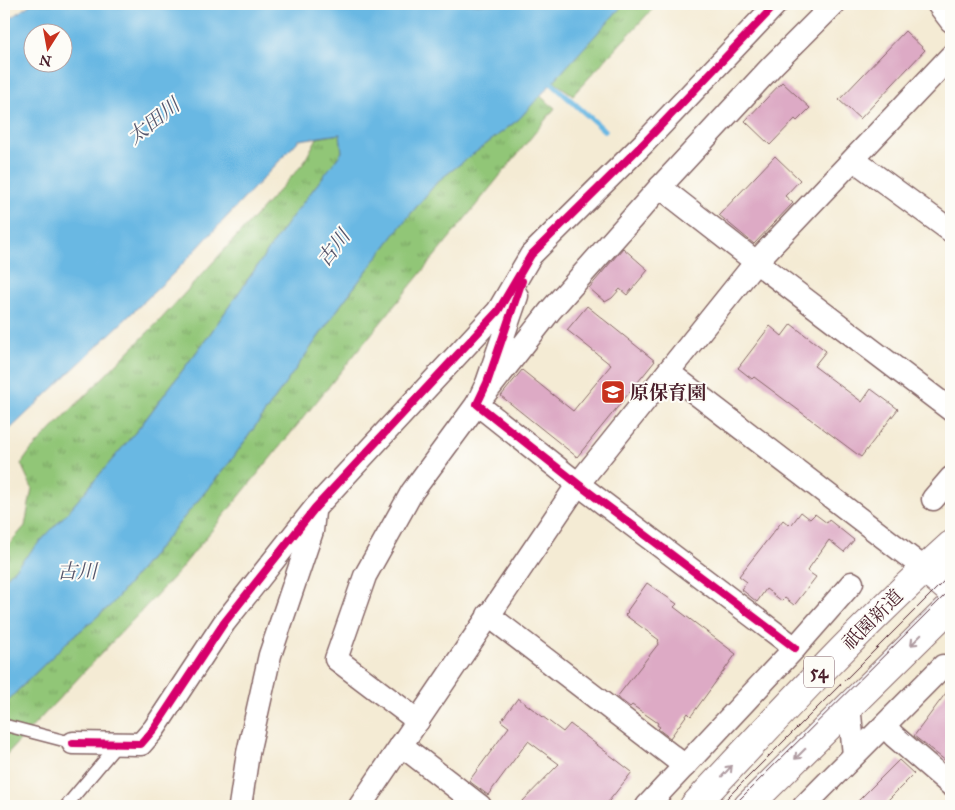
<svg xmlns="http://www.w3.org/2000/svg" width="955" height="810" viewBox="0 0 955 810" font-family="'IM FELL Great Primer','Noto Serif JP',serif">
<defs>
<pattern id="grass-tufts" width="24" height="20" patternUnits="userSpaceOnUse" patternTransform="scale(1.25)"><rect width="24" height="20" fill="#91c677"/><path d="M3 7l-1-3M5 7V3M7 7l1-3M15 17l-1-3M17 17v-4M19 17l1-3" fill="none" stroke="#78a062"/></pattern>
</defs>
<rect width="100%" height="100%" fill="#fdfcf7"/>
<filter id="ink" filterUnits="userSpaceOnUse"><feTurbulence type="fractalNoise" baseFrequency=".02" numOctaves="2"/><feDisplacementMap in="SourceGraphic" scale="10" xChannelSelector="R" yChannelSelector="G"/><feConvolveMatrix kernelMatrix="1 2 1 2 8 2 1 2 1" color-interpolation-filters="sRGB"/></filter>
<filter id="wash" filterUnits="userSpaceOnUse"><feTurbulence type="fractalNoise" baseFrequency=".0096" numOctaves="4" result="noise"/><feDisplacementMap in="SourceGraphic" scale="20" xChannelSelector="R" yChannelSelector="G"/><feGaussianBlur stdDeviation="1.12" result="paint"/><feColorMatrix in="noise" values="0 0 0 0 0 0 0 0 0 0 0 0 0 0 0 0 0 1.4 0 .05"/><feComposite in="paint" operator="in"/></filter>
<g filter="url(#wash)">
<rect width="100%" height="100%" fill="#f4ebd4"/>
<g fill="url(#grass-tufts)" stroke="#6e7251">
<path d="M624,4h33l-84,91 -20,-14z"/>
<path d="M540,96l15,12 -377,464 -174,185v-53l62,-61 45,-38 119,-143 113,-160 60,-79 35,-42 81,-62z"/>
<path d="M340,134l2,18 -54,70 -81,116 -68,90 -72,85 -63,67v-30l21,-24 7,-38 -11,-24 10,-14 131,-132 141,-154 14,-26z"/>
</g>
<path fill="#69b8e3" stroke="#5a6c87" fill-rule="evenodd" d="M31,4h593l-105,115 -81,62 -35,42 -60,79 -113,160 -119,143 -45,38 -62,61v-124l63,-67 72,-85 68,-90 81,-116 54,-70 -2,-18 -41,6 -124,132 -168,160h-3v-409zM32,32h30v30h-30z"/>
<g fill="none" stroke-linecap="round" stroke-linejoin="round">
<path stroke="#69b8e3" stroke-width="5.5" d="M547,79l58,52"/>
</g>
<g id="blocks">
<g fill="#ddaac5">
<path d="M905,31l20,19 -65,69 -21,-19z"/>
<path d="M782,82l28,26 -13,13 -2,-2 -25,26 -25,-24z"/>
<path d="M775,156l25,24 -15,16 8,7 -39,41 -35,-29z"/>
<path d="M623,248l25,22 -21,25 -7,-6 -8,9 -7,4 -16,-14z"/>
<path d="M587,306l68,55 -78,96 -76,-61 21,-26 51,41 38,-46 -44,-35z"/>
<path d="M791,324l35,27 -12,15 48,36 9,-13 27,20 -37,48 -107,-80 -2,2 -14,-11 32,-42 12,10z"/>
<path d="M801,512l9,7 5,-5 12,9 2,-3 25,20 -10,12 -15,-12 -22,31 9,6 -20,26 -2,2 -9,-7 -3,3 -16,-12 -9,13 -16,-13 6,-7 -8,-6 44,-56 6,5 2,-2 1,1z"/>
<path d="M647,583l30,21 -3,3 62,47 -45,62 -3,-3 -18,25 -12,-9 2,-2 -3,-2 1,-2 -26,-18 -2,2 -13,-10 42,-54 -1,-2 1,-1 -34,-25 3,-3 -1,-1z"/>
<path d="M951,686v79l-37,-29z"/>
<path d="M518,698l45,34 7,-8 62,48 -27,34h-87l41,-42 -31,-23 -40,54 -19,-14 40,-54 -8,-6z"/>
<path d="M899,760l15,14 -32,32h-29z"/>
</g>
</g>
</g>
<g filter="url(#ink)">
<use href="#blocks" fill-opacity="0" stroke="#866666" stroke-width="1"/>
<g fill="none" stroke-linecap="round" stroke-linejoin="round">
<defs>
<g id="lane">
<path d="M4,725l69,18"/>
<path d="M66,806l52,-62"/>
</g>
<g id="street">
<path d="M938,4l13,17"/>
<path d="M854,160l97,71"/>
<path d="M660,187l96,75 195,148"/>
<path d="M517,296l-30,87 -10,21 101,80 217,164"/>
<path d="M668,372l257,197"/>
<path d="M933,499l18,-21"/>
<path d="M488,615l197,151"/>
<path d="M849,705l5,50"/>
<path d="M418,721l-82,-62 29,-83 47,-84 65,-88 73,-93 110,-124 113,-122 61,-61"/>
<path d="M885,726l9,10 57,49"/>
<path d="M73,743l68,1 13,-15 70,-106 91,-115 183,-197 33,-56 114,-113 131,-138"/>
<path d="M401,745l79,61"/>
<path d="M240,806l8,-53 22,-98 42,-124 2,-19"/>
<path d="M360,806l218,-322 178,-222 195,-206"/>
<path d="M647,806l148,-158 57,-65"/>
<path d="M804,806l139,-140"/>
</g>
<path id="secondary" d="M925,569l26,22"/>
<g id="highway">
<path d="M694,806c83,-89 166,-179 257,-261"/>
<path d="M748,806l203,-200"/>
</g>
</defs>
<use href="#lane" stroke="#866666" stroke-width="14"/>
<use href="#street" stroke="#866666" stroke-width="25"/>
<use href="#secondary" stroke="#866666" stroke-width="30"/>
<use href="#highway" stroke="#866666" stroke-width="30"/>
<use href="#lane" stroke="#fff" stroke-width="11"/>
<use href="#street" stroke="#fff" stroke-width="22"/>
<use href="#secondary" stroke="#fff" stroke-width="28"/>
<use href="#highway" stroke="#fff" stroke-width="28"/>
<g stroke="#4a1f2b" stroke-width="1">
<path d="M719,806l232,-232"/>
<path d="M733,806l218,-217"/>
</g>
<defs>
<g id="cycleway">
<path d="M522,281l-35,102 -10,21 101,80 217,164"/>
<path d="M73,743l68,1 13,-15 70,-106 91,-115 183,-197 33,-56 114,-113 131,-138"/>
</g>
</defs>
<use href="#cycleway" stroke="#fdfcf7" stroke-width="11"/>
<use href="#cycleway" stroke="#d6006c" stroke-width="8"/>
</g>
<defs><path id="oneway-shaft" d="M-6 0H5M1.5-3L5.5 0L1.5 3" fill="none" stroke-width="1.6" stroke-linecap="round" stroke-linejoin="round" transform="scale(1.25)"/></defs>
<g stroke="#ae9aa0">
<use href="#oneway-shaft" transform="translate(916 640) rotate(135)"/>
<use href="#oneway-shaft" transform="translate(800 754) rotate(135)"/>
<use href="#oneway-shaft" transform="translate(727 771) rotate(-47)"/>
</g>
</g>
<defs>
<symbol id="school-square" viewBox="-11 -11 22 22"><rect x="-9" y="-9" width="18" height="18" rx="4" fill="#c8321e" stroke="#fdfcf7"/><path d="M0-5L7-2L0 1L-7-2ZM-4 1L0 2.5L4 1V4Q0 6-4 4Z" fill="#fff"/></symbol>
</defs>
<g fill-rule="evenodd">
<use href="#school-square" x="599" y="378" width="28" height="28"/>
</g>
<g text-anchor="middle" stroke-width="4" stroke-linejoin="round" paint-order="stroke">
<rect fill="#fdfcf7" stroke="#806168" stroke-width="1" x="804" y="656.5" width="30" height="31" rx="4"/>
<g font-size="18" font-weight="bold" fill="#4a1f2b">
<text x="819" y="678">54</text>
</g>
<g font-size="19" font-weight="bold" fill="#4a1f2b" stroke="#fdfcf7" text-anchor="start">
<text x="630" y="399">原保育園</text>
</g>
<g font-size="19" fill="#4a1f2b" stroke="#fdfcf7">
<text transform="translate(872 619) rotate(-45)" y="7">祇園新道</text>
</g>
<g font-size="20" font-style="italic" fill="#55556b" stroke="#fdfcf7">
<text transform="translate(153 121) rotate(-38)" y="7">太田川</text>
<text transform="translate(333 248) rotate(-52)" y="7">古川</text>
<text x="77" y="578">古川</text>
</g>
</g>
<rect width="955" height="810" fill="none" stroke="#fdfcf7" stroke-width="20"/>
<g transform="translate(48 48) rotate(191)"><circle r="24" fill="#fdfcf7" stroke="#b5a4a5"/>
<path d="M0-4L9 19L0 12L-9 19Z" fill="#c8321e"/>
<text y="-8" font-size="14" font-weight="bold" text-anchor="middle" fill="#4a1f2b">N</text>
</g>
</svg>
